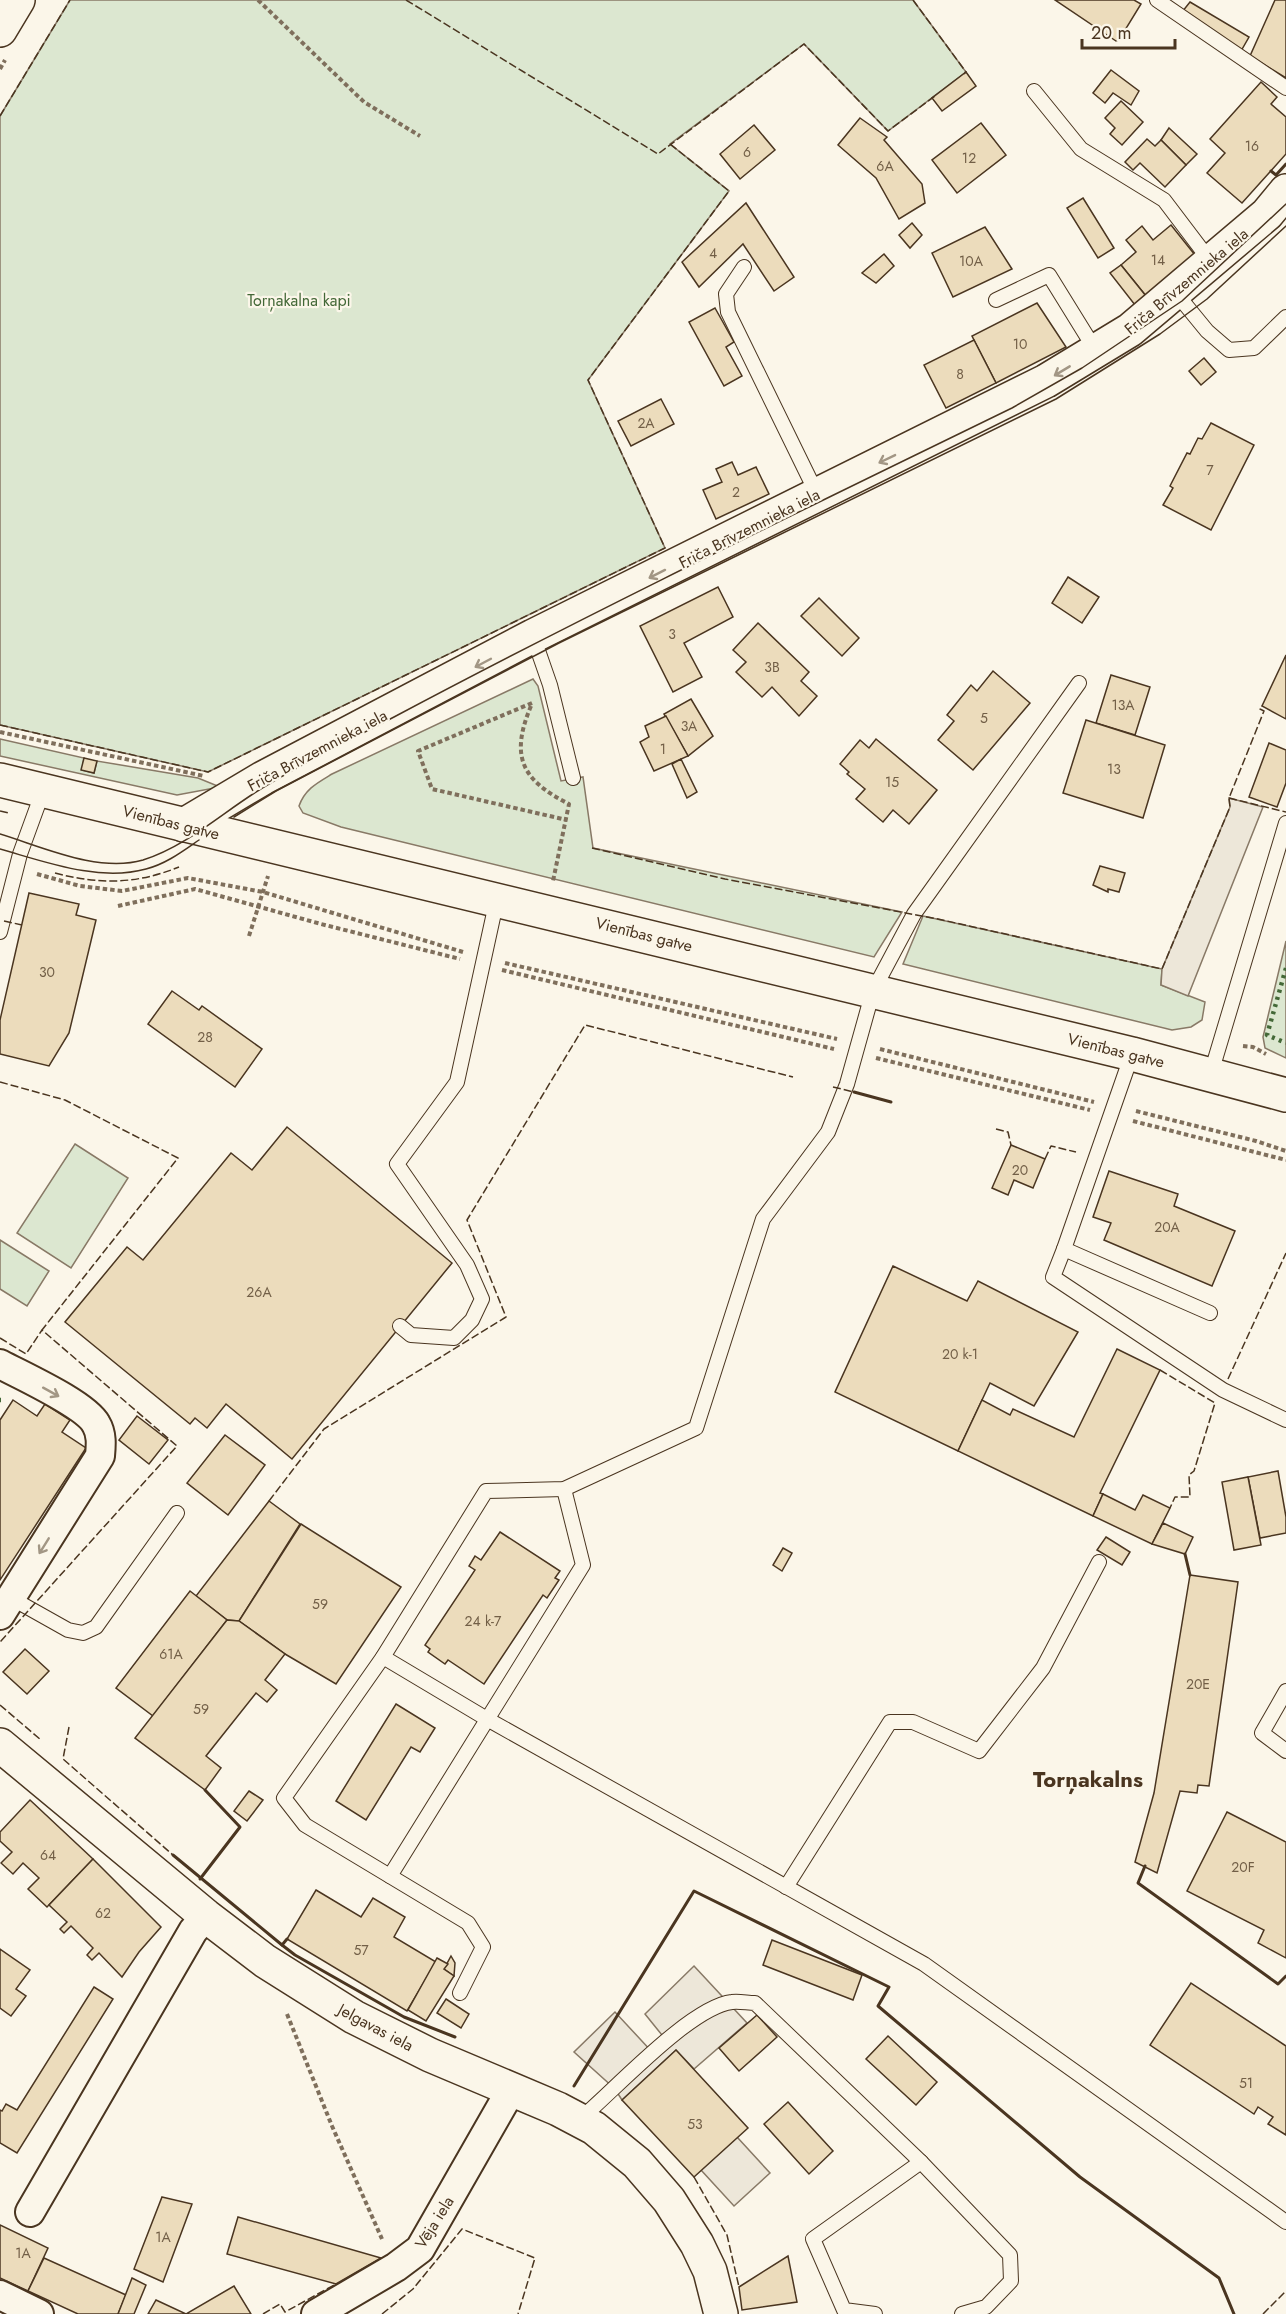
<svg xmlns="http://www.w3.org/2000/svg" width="1286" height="2314" viewBox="0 0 1286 2314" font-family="Jost,sans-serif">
<rect width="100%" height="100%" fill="#fbf6e9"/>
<g fill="#dce7d0" stroke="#887966" stroke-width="1.5">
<path d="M70,0h843l53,72 -78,59 -84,-87 -134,100 59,47 -141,189 77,168 -457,224 -208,-47v-609z"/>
<path d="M533,679l5,7 23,95 22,-4 10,71 309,64 -28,45 -533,-130 -38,-14 -4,-7c6,-17 18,-23 33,-32z"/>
<path d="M0,739l84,19 -2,12 12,3 3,-12 101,17 22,9 -43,8 -177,-39z"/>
<path d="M923,916l239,53 -1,16 44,17 -3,18 -11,7 -19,3 -269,-66z"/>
<path d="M1286,941v117l-21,-10 -2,-11z"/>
<path d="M75,1144l53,34 -57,90 -54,-35z"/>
<path d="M0,1240l49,31 -22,35 -27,-17z"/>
</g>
<g fill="#ede7d9" stroke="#887966" stroke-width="1.5">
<path d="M1229,798l34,9 -75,189 -27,-11 1,-16 68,-162z"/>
<path d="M694,1966l53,57 -53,46 -18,-19 -54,50 -7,-11 -41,-37 41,-40 38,41 13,-13 -21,-26z"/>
<path d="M737,2137l33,36 -36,33 -33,-36z"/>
</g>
<g fill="#ecdcbc" stroke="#4a3520" stroke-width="1.5">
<path d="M1055,0h79l7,4 -22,36 -3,1z"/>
<path d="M1275,0h11v78l-36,-22z"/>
<path d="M1190,2l59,35 -8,14 -59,-39z"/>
<path d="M1111,70l28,21 -8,14 -18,-12 -8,10 -12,-10z"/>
<path d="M966,72l10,14 -34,25 -10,-13z"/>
<path d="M1261,82l16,15 -6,7 15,13v37l-44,49 -35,-30 18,-20 -15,-14z"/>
<path d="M1121,101l22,21 -21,23 -12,-11 5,-6 -10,-10z"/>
<path d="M860,118l27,19 -3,3 38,44 3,19 -26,16 -23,-41 -38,-33z"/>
<path d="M981,123l25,32 -49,38 -25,-33z"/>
<path d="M754,125l21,25 -35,29 -20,-25z"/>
<path d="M1169,128l28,26 -11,11 -25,-25z"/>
<path d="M1147,139l8,7 6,-6 25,25 -21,22 -25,-24 -7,7 -8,-8z"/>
<path d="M1083,198l31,50 -16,10 -31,-50z"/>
<path d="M746,203l48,74 -20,14 -31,-47 -44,43 -17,-25z"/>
<path d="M912,223l10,12 -12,13 -11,-13z"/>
<path d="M1171,225l24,30 -49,41 -25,-31 15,-13 -10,-12 16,-14 11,14z"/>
<path d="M985,227l27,42 -59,28 -21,-44z"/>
<path d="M884,254l10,12 -18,17 -14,-10z"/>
<path d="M1121,265l25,31 -11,9 -25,-32z"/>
<path d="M1037,303l29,44 -70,36 -24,-47z"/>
<path d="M715,308l19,34 -8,5 16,29 -18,10 -35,-64z"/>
<path d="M974,340l22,43 -50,25 -22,-43z"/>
<path d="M1204,358l12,14 -15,13 -12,-14z"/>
<path d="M661,399l13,25 -43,22 -13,-25z"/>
<path d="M1211,423l43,22 -43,85 -48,-25 10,-17 -3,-2 17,-33 3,1 8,-16 4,1z"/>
<path d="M732,462l6,13 18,-8 13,27 -53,25 -13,-29 19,-8 -6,-13z"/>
<path d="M1068,577l31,20 -17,26 -30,-20z"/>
<path d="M718,587l15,30 -49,26 18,34 -29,15 -33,-66z"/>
<path d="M819,598l40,40 -17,18 -41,-40z"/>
<path d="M758,623l51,49 -8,9 16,15 -18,20 -27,-29 -10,10 -26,-25 10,-10 -13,-12z"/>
<path d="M1286,655v64l-24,-13z"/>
<path d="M993,671l37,32 -57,67 -35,-30 16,-19 -7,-6 24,-30 6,6z"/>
<path d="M1111,675l39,12 -15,48 -39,-12z"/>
<path d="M691,699l22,37 -25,20 -24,-42z"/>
<path d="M666,716l22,40 -34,15 -14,-29 9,-5 -4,-11z"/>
<path d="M1086,720l79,25 -22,73 -80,-25z"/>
<path d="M876,739l61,51 -28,34 -16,-14 -10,12 -27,-23 9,-10 -18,-15 2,-2 -9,-8 20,-24 9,8z"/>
<path d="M1269,743l17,7v33l-9,24 -28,-10z"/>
<path d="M84,758l13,3 -3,12 -13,-3z"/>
<path d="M681,759l16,33 -10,6 -15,-34z"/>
<path d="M1100,866l25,7 -6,19 -11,-3v3l-15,-7z"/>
<path d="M29,893l50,11 -3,11 20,5 -27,113 -20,33 -49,-12v-34z"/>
<path d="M172,991l27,19 3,-4 60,43 -27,38 -87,-63z"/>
<path d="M287,1127l165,136 -160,196 -66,-55 -19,24 -12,-10 -5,6 -125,-102 62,-75 16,13 88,-107 21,17z"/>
<path d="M1011,1145l34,14 -12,29 -19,-8 -6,15 -16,-7z"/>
<path d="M1109,1171l69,23 -4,12 61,25 -23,55 -108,-46 7,-17 -18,-6z"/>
<path d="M893,1266l74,35 11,-20 100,51 -44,74 -44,-23 -32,68 -123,-59z"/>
<path d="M1117,1349l43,21 -60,123 3,1 -10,22 -135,-65 24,-51 28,15 3,-6 61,28z"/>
<path d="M13,1400l24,16 8,-12 25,16 -8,12 24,16 -86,132v-160z"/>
<path d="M137,1416l31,24 -19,24 -30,-24z"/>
<path d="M225,1435l40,30 -37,50 -41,-32z"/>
<path d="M1278,1471l8,46v16l-26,5 -12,-61z"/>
<path d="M1248,1477l13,68 -27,5 -12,-68z"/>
<path d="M1103,1494l32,16 8,-15 27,13 -18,36 -59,-28z"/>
<path d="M269,1501l31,23 -61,97 -12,-1 -31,-24z"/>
<path d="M1163,1523l30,14 -8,17 -33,-10z"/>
<path d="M301,1524l100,63 -65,97 -51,-30 -46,-33z"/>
<path d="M500,1532l60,39 -5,7 4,2 -12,18 -4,-3 -59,89 -36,-24 -3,4 -17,-12 2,-3 -5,-4 50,-75 -6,-4 6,-10 6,4z"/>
<path d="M1106,1537l24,15 -8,13 -25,-15z"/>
<path d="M783,1548l9,5 -10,18 -9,-6z"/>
<path d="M1190,1575l48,7 -29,204 -11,-1 -1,8 -17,-2 -23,82 -22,-11 19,-69z"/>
<path d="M190,1591l37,29 -74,96 -37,-28z"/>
<path d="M227,1620l12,1 46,33 -20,26 12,10 -10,12 -11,-9 -50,63 15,12 -16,22 -70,-52z"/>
<path d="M25,1649l24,22 -22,23 -24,-22z"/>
<path d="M396,1704l39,24 -15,24 -9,-5 -45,73 -30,-19z"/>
<path d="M249,1791l14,9 -16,21 -13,-10z"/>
<path d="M30,1800l63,59 -46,48 -19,-18 11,-11 -16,-15 -10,11 -12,-11 11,-11 -12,-11v-9z"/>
<path d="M1227,1812l59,30v116l-28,-15 6,-13 -77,-39z"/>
<path d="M93,1859l68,68 -22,25 -17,25 -23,-24 -7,7 -5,-5 6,-7 -22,-22 -7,7 -4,-4 7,-7 -18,-17z"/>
<path d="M316,1890l45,27 12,-19 32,19 -11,20 42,25 -29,49 -120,-72z"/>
<path d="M772,1940l90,35 -9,25 -90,-35z"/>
<path d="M0,1949l30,21 -14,19 10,7 -15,20 -11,-8z"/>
<path d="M451,1956l4,7 -1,13 -10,-7z"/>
<path d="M437,1958l11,6 -4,5 10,7 -28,45 -18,-11z"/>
<path d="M1191,1983l95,63v89l-18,-11 5,-7 -15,-10 -4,7 -104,-69z"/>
<path d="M94,1987l19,12 -96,154 -17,-10v-33l2,1 4,-7 11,6z"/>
<path d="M446,1999l23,15 -8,14 -24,-15z"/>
<path d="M757,2015l20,22 -38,34 -20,-23z"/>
<path d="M888,2036l49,46 -21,23 -50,-46z"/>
<path d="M676,2050l72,78 -54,49 -72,-77z"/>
<path d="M788,2102l45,49 -24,23 -45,-50z"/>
<path d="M162,2197l30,7 -29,78 -29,-13z"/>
<path d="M238,2217l143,41 -45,26 -109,-30z"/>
<path d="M0,2225l48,23 -20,43 -28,-13z"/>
<path d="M788,2256l9,46 -55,8 -3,-23z"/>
<path d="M44,2258l82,37 -8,19h-40l-50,-23z"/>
<path d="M132,2278l14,7 -12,29h-16z"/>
<path d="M234,2286l17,28h-65z"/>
<path d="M156,2300l30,14h-38z"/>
</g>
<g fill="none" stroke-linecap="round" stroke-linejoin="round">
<defs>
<g id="service">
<path d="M1157,0l129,88"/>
<path d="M1034,91l47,58 83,51 47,62"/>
<path d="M744,267l-18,27 2,18 89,182"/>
<path d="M1175,292l32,39 22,19 25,-2 32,-31"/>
<path d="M996,300l53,-25 47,76"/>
<path d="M533,636l17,49 23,93"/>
<path d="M0,932l20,-78 23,-63"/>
<path d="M1132,1054l-68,195 146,64"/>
<path d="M1211,1073l75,-250"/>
<path d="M1064,1249l-11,28 170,113 63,30"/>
<path d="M400,1326l11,9 43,3 18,-18 10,-21 -15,-34 -70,-101 60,-82 40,-183"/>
<path d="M11,1598l57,32 15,3 13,-6 81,-114"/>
<path d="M383,1657l104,62 437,245 362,258"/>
<path d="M1286,1691l-24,42 24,18"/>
<path d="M390,1876l193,-311 -19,-76"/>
<path d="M786,1887l104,-165h23l66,29 64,-83 56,-106"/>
<path d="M460,1993l23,-46 -15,-24 -163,-98 -21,-27 99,-141 103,-166 78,-2 132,-61 67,-209 65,-87 19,-48 26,-93 41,-77 165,-231"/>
<path d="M579,2120c35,-29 111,-113 153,-118 7,-1 16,1 23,1l166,159 89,93 1,26 -25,26 -24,7"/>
<path d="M875,2314l-31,-4 -31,-71 108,-77"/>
</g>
<g id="minor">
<path d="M0,1364c22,12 85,40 96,60 6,10 5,21 4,32l-100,159"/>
<path d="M30,2212l163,-281 13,-15"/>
<path d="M0,2295l39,19"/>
<path d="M316,2314l80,-47 24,-18 91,-159"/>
</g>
<g id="tertiary">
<path d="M0,30l18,-30"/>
<path d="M184,825l79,-47 270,-142 513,-255 84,-51 137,-116 19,-23"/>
<path d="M0,1745l206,171 59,45 89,56 76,38 128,54 36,19 43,35 32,37 28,44 13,27 11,43"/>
</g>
<path id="secondary" d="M0,780l1132,274 154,41"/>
</defs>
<use href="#service" stroke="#4a3520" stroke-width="16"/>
<use href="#minor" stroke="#4a3520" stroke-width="32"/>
<use href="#tertiary" stroke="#4a3520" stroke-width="36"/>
<use href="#secondary" stroke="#4a3520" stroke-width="36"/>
<g stroke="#7f6f5c" stroke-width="4" stroke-dasharray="4.5 3" stroke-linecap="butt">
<path d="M258,0l106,102 56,34"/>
<path d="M0,69l5,-9"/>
<path d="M532,703l-114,48 14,38 135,31"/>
<path d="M531,706c-21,50 -10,74 38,98l-16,77"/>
<path d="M0,732l204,44"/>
<path d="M37,874l43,12 42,5 66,-13 75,14 200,60"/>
<path d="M118,906l77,-17 126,35 139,35"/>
<path d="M249,936l19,-60"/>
<path d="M505,963l332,76"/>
<path d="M502,970l332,79"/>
<path d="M1243,1046l10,1 13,7"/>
<path d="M880,1049l214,53"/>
<path d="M876,1058l214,52"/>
<path d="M1136,1111l120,30 30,10"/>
<path d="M1133,1121l153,39"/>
<path d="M287,2014l45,112 50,113"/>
</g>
<use href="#service" stroke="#fbf6e9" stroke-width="14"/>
<use href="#minor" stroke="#fbf6e9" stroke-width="28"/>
<use href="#tertiary" stroke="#fbf6e9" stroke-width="33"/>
<use href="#secondary" stroke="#fbf6e9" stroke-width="33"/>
<g stroke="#4a3520" stroke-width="1.5">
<path d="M234,817l42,-26 283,-148 497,-244 104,-65 47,-35 79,-73"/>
<path d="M0,834c43,13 98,39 143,26 47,-15 84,-52 126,-76 40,-24 83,-45 125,-67 203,-108 411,-208 618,-309l70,-40 100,-67 104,-97"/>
<path d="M0,849c46,13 99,33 146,20 20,-5 37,-18 53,-29"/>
</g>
<g stroke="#436837" stroke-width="4.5" stroke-dasharray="3 4.5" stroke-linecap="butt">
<path d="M1286,968l-19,67 19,8"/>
<path d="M0,1400h1"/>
</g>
<g stroke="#4a3520" stroke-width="1.5" stroke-dasharray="8 3" stroke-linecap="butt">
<path d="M406,0l252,154 146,-110 84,87 47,-35"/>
<path d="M913,0l53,72 -2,2"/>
<path d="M0,116l70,-116"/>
<path d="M0,725l208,47 457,-224 -77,-168 141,-189 -59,-47"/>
<path d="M1229,798l57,14"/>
<path d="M0,811l9,2"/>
<path d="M592,848l133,31 213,40 224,50 68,-162 -1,-9 35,-87 -4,-2 2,-3"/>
<path d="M55,873c45,12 82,11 124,-6"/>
<path d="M4,921l18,4"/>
<path d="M0,1082l65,18 113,58 -136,172 135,116 -177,196"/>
<path d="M833,1087l21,5"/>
<path d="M996,1129l12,3 3,13"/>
<path d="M1045,1159l6,-13 25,6"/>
<path d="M0,1338l26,16 16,-24"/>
<path d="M1160,1370l55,33 -21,68 -5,4 1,22h-15l-5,11"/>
<path d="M1228,1379l58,-126"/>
<path d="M269,1501l55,-72 182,-112 -39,-97 118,-195 208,52"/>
<path d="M0,1705l41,35"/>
<path d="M69,1727l-6,32 110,96"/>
<path d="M694,2177l33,58 12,52"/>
<path d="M263,2314l17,-10 5,8 51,-28"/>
<path d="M382,2314l31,-25 49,-60 73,29 -17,56"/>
<path d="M1263,2314l23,-23"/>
</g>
<g stroke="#4a3520" stroke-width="3">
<path d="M1271,171l5,4 10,-11"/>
<path d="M854,1092l37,10"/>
<path d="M1185,1554l5,21"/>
<path d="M173,1855l109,90 5,-6"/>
<path d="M1145,1866l-7,17 140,101 8,-8"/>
<path d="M200,1879l40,-52 -35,-37"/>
<path d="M282,1945l13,10 109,62 51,20"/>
<path d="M574,2086l120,-195 195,96 -11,19 202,171 139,101 15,36"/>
</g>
</g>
<defs><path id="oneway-shaft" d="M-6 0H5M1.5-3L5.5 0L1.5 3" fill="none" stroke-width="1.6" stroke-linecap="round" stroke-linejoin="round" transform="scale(1.5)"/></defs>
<g stroke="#a29684">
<use href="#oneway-shaft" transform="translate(1062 371) rotate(149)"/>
<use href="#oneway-shaft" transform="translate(887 459) rotate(154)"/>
<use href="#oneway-shaft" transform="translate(657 574) rotate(153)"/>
<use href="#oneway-shaft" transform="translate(483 663) rotate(152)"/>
<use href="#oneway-shaft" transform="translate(51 1392) rotate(29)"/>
<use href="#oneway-shaft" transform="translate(44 1546) rotate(122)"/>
</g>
<g text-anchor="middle" stroke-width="4.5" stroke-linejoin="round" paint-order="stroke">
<g font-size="14" fill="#725f47">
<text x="1252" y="151">16</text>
<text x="747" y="157">6</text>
<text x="969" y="163">12</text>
<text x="885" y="171">6A</text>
<text x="713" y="258">4</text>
<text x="1158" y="265">14</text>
<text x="971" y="266">10A</text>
<text x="1020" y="349">10</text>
<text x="960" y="379">8</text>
<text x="646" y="428">2A</text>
<text x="1210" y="475">7</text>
<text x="736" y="497">2</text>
<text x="672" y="639">3</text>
<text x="772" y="672">3B</text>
<text x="1123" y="710">13A</text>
<text x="984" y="723">5</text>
<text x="689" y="731">3A</text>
<text x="663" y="754">1</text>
<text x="1114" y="774">13</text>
<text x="892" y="787">15</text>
<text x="47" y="977">30</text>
<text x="205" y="1042">28</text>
<text x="1020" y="1175">20</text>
<text x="1167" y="1232">20A</text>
<text x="259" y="1297">26A</text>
<text x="960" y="1359">20 k-1</text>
<text x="320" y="1609">59</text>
<text x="483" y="1626">24 k-7</text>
<text x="171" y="1659">61A</text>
<text x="1198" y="1689">20E</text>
<text x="201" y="1714">59</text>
<text x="48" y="1860">64</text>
<text x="1243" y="1872">20F</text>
<text x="103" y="1918">62</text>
<text x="361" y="1955">57</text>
<text x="1246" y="2088">51</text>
<text x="695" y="2129">53</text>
<text x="163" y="2242">1A</text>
<text x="23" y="2258">1A</text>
</g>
<g font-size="16" fill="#4a3520" stroke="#fbf6e9">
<text transform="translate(1186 281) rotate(-40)" y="6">Friča Brīvzemnieka iela</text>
<text transform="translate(749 528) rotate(-27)" y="6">Friča Brīvzemnieka iela</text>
<text transform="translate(317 750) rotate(-28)" y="6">Friča Brīvzemnieka iela</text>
<text transform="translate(171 822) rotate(14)" y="6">Vienības gatve</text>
<text transform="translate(644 934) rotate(14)" y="6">Vienības gatve</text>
<text transform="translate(1116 1050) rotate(14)" y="6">Vienības gatve</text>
<text transform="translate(376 2027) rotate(28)" y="6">Jelgavas iela</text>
<text transform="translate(434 2222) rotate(-58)" y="6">Vēja iela</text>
</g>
<g font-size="16" fill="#436837" stroke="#fbf6e9">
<text x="299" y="306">Torņakalna kapi</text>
</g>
<g font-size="22" font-weight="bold" fill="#4a3520" stroke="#fbf6e9">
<text x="1088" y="1787">Torņakalns</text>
</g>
</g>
<path d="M1082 39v9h93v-9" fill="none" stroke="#4a3520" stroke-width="3"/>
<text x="1091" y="39" font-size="18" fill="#4a3520" stroke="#fbf6e9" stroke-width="4.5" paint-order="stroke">20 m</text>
</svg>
